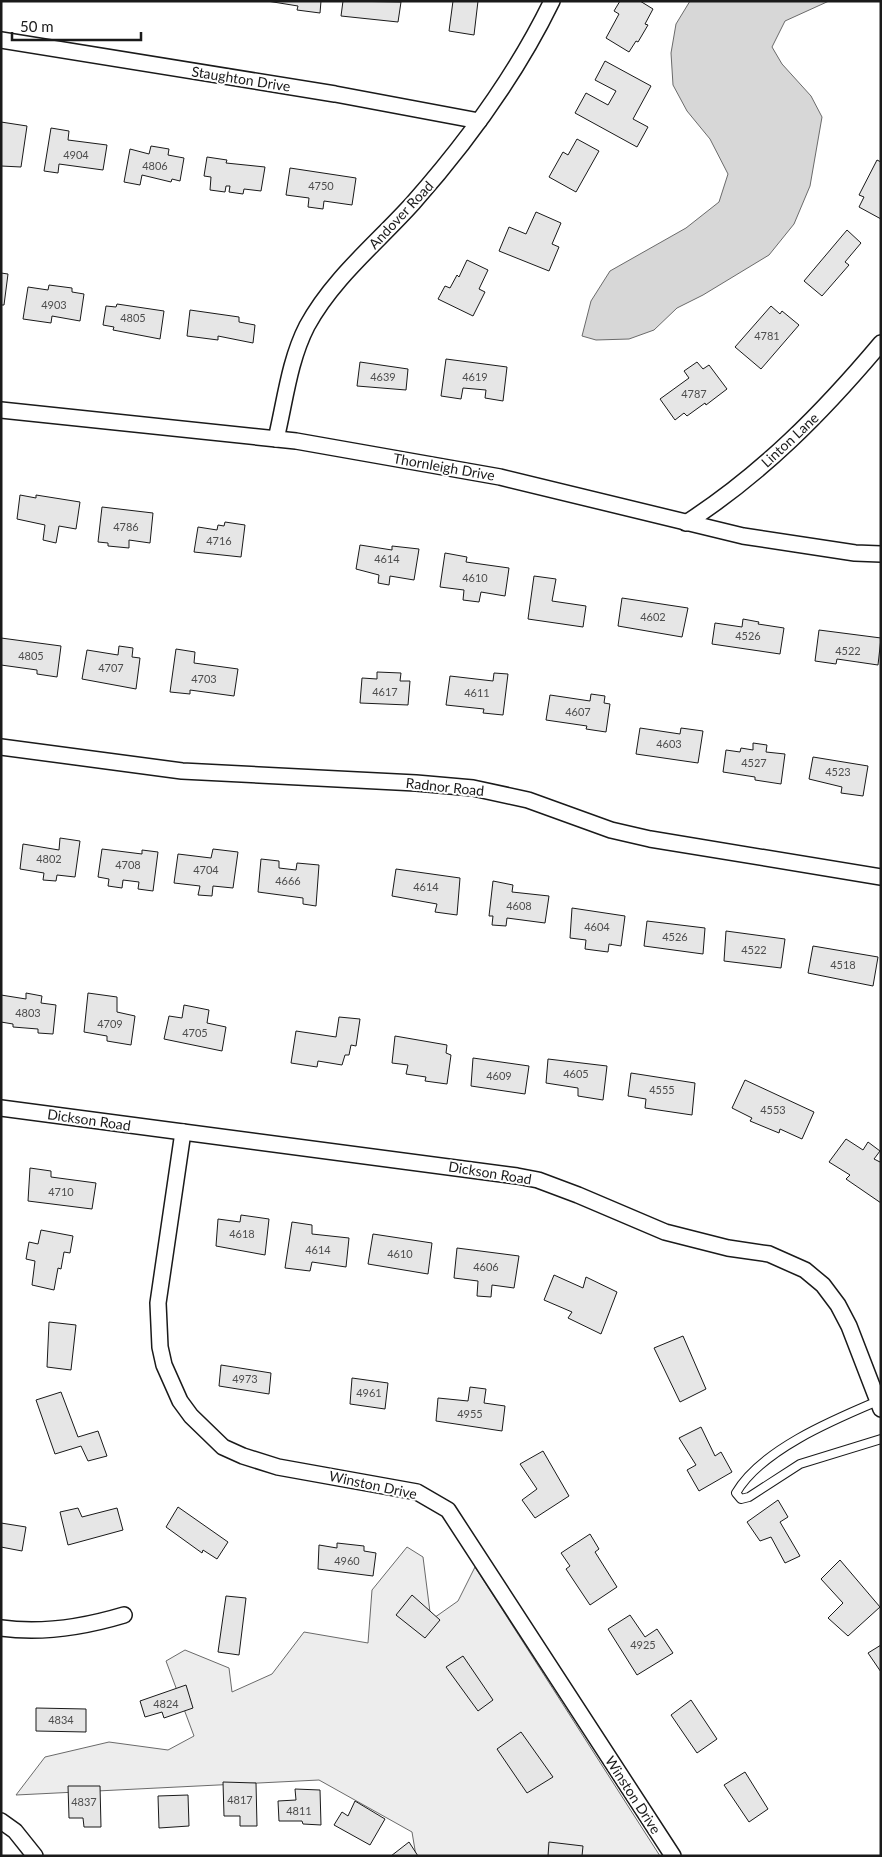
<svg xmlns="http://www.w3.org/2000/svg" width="882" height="1857" viewBox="0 0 882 1857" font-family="Lato,sans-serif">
<rect width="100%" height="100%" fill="#fff"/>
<path fill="#ededed" stroke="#6a6a6a" d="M407,1547l16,10 8,63 27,-19 17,-34 185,289h-244l-4,-24 -93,-52 -303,15 29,-38 64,-15 59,8 26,-14 -28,-75 19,-11 44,18 3,24 40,-18 32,-42 64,11 4,-53z"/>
<path fill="#d7d7d7" stroke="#6a6a6a" d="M690,1h139l-44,20 -13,26 10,17 29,32 11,21 -12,69 -16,38 -25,31 -66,40 -26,13 -23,22 -25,9 -33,1 -14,-4 9,-35 19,-30 76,-43 33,-26 9,-28 -18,-35 -23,-28 -14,-26 -2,-32 5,-29z"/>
<g fill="#e6e6e6" stroke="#1a1a1a">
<path d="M267,1h54l-1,12 -23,-3 1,-4z"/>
<path d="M343,1l58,1 -3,20 -57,-6z"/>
<path d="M453,1h25l-4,34 -25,-4z"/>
<path d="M620,1h20l13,8 -8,15 3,1 -10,17 -2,-1 -7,11 -23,-14 13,-24 -5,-3z"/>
<path d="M605,61l46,25 -18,33 15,8 -11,20 -62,-34 11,-20 22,12 8,-14 -21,-11z"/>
<path d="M1,122l26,4 -6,41 -20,-1z"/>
<path d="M51,128l18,3 -1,9 39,5 -4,25 -44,-6 -1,9 -14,-2z"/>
<path d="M577,139l22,12 -23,41 -27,-15 14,-25 5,3z"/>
<path d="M151,146l18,3 -1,6 16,3 -4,23 -8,-2 -1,3 -29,-7 -2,10 -16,-3 6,-33 19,5z"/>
<path d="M207,157l20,3 -1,3 39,4 -4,24 -17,-2 -1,5 -14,-2 1,-6h-4l-1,6 -15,-2 1,-13 -7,-1z"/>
<path d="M877,160l4,2v57l-22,-12 5,-10 -5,-2z"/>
<path d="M290,168l66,10 -4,27 -28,-4 -1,8 -15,-2 1,-9 -23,-3z"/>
<path d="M536,212l25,11 -9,21 7,3 -10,24 -50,-20 10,-24 17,7z"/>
<path d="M847,230l14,13 -16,19 4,3 -27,31 -18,-15z"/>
<path d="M467,260l21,10 -9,19 6,3 -12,24 -35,-17 7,-13 5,2 7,-13 2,2z"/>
<path d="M1,273l7,1 -4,31h-3z"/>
<path d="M49,285l23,3v4l12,2 -4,27 -28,-5 -1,7 -28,-4 5,-32 20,3z"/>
<path d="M117,304l47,7 -4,28 -47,-9 1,-3 -11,-2 3,-19 10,1z"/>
<path d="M771,306l9,8 2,-3 17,14 -38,44 -26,-22z"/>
<path d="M190,310l49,7v5l16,3 -2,18 -35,-7v4l-31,-4z"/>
<path d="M446,359l61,8 -4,34 -18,-3 1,-8 -23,-2 -2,11 -20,-3z"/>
<path d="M360,362l48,7 -2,21 -49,-4z"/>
<path d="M697,362l6,7 6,-4 18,24 -21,16 -1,-2 -18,13 -3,-3 -9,7 -15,-21 29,-21 -5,-7z"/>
<path d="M20,495l16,3v-3l44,7 -4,27 -17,-3 -3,17 -13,-3 2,-15 -28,-6z"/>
<path d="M102,507l51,6 -3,30 -21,-3v8l-21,-2v-3l-10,-1z"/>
<path d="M225,522l20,3 -4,32 -47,-5 4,-25 19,3 1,-5 6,1z"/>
<path d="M360,545l32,5v-4l27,3 -5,31 -24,-4 -1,9 -11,-2 1,-8 -23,-6z"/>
<path d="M445,553l22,4 -1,5 43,6 -4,28 -24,-4 -2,10 -16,-2 1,-10 -24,-3z"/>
<path d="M534,576l22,3 -4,22 34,5 -3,21 -55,-8z"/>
<path d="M622,598l66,10 -6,29 -64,-11z"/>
<path d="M743,619l16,3 -1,2 26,4 -4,26 -68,-10 3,-21 27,4z"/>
<path d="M819,630l62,8 -3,27 -41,-6 -1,5 -21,-3z"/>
<path d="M1,638l60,8 -4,31 -20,-3v-4l-36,-5z"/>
<path d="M119,646l14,2 -1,9 8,1 -4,31 -54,-10 5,-29 31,5z"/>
<path d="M176,649l19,3 -1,11 44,6 -4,27 -44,-6v4l-20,-2z"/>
<path d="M377,672l24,1 -1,8h10l-2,24 -48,-2 2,-25 15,1z"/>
<path d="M494,673l14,1 -5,41 -20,-2 1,-4 -38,-4 4,-29 43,5z"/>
<path d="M591,694l14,2 -1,7 6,1 -4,28 -20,-3 1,-3 -41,-6 4,-25 40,6z"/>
<path d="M640,728l40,6 1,-6 22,3 -5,32 -62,-9z"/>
<path d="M753,743l14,2 -1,7 19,2 -4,30 -26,-4v-3l-32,-5 3,-22 14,2 1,-4 12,2z"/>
<path d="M813,757l55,9 -5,30 -22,-3 1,-6 -33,-8z"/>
<path d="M60,838l20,3 -5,36 -18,-2 -1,6 -13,-1 1,-7 -24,-4 3,-25 36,6z"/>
<path d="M102,849l40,5v-4l16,2 -5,39 -15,-2 1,-7 -16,-2 -1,8 -14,-2 1,-7 -11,-2z"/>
<path d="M213,849l25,3 -5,36 -20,-2 -1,10 -14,-1 2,-9 -26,-3 4,-29 33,4z"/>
<path d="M261,859l18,2v7l17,2 1,-7 22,2 -3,41 -13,-2v-6l-45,-6z"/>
<path d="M396,869l64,9 -3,37 -22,-3 2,-8 -45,-8z"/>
<path d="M493,881l20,4 -1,7 37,4 -4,27 -38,-5 -1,8 -14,-1 1,-9h-4z"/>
<path d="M572,908l53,8 -4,30 -12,-2 -1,8 -23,-3 1,-9 -16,-2z"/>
<path d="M647,921l58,7 -2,26 -59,-8z"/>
<path d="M726,931l59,8 -4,29 -57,-7z"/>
<path d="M813,946l65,11 -5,29 -65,-13z"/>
<path d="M26,993l16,3 -1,7 15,2 -3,29 -15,-1v-4l-25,-2v-3l-12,-2v-27l25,4z"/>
<path d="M88,993l29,4v15l18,4 -4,29 -24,-4v-5l-23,-4z"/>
<path d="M184,1005l25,5 -2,13 19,4 -4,24 -58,-12 5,-23 13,2z"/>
<path d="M339,1017l21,2 -4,27 -5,-1 -2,10h-4l-3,10 -24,-4 -1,6 -26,-4 5,-32 40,6z"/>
<path d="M395,1036l52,9 -1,8 5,2 -4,29 -22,-3 1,-4 -20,-3 2,-9 -16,-2z"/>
<path d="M473,1058l56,8 -4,28 -54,-8z"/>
<path d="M548,1059l59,7 -4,34 -25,-4v-8l-32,-5z"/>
<path d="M631,1073l64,10 -3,32 -47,-7 1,-9 -18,-3z"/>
<path d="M745,1080l69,32 -12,27 -22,-10 -1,4 -29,-12 2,-3 -20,-10z"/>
<path d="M846,1139l17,11 5,-8 12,9 -6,8 6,3 1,-2v43l-35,-24 4,-4 -21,-13z"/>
<path d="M30,1168l21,3v6l45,6 -4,26 -64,-8z"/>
<path d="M241,1215l28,4 -4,36 -49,-9 2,-27 22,3z"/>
<path d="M292,1222l20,3v9l37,4 -3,29 -34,-5 -2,9 -25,-3z"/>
<path d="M41,1230l32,6 -3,17 -6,-1 -3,17 -3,-1 -4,22 -22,-5 3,-24 -9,-2 3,-17 9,2z"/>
<path d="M373,1234l59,9 -4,31 -60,-10z"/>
<path d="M457,1248l62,8 -5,32 -22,-3 -1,12 -14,-1 1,-15 -24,-3z"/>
<path d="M554,1275l29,13 3,-11 31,15 -16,42 -33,-16 4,-6 -28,-12z"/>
<path d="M49,1322l27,3 -5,45 -24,-3z"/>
<path d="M683,1336l23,53 -26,13 -26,-54z"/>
<path d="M221,1365l50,8 -2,21 -50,-8z"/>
<path d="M352,1378l36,5 -3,26 -35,-5z"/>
<path d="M470,1387l16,2 -2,14 21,3 -3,25 -66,-10 2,-23 30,3z"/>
<path d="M61,1392l17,45 20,-6 9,25 -19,5 -7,-15 -26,8 -19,-54z"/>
<path d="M701,1427l14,29 6,-4 11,20 -33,19 -12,-21 9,-5 -17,-27z"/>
<path d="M543,1451l26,45 -34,22 -13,-18 15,-11 -17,-25z"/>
<path d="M778,1500l10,17 -8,5 20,34 -15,7 -14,-26 -11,4 -13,-19z"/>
<path d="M178,1507l50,35 -11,17 -14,-9 -1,3 -36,-26z"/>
<path d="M78,1508l4,9 35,-9 6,22 -55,15 -8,-33z"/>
<path d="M1,1523l25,4 -4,24 -21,-4z"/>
<path d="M590,1534l9,15 -4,3 22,35 -27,18 -24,-36 4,-3 -9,-13z"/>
<path d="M337,1543l27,3v5l12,2 -3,23 -55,-7 1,-24 18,3z"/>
<path d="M840,1560l40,47 -32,29 -20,-18 15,-15 -22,-24z"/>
<path d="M412,1595l28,25 -15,18 -29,-23z"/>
<path d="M226,1596l20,2 -7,57 -21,-3z"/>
<path d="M630,1615l15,22 12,-8 16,24 -36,22 -29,-46z"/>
<path d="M881,1645v27l-13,-19z"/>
<path d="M463,1656l30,44 -15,11 -32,-44z"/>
<path d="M186,1685l7,23 -29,10 -2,-6 -17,5 -5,-16z"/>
<path d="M691,1700l26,39 -20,14 -26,-38z"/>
<path d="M36,1708l50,1v23l-50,-1z"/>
<path d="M521,1732l32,45 -26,16 -30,-44z"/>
<path d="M745,1772l23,37 -19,13 -25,-37z"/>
<path d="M223,1782l33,1 1,43h-17v-10h-16z"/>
<path d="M68,1786h32l1,41h-17l-1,-9h-14z"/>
<path d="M295,1789l25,1 1,35 -18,-1 -1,-3h-23l-1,-20 18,-1z"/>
<path d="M188,1795l1,31 -30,2 -1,-32z"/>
<path d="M355,1801l30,18 -15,26 -36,-20 8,-13 6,4z"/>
<path d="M409,1842l9,14h-27z"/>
<path d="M549,1842l34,4 -1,10h-34z"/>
</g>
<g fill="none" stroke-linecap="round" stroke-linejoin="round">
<defs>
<path id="service" d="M878,1401c-45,19 -117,49 -142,92l5,6 8,-2 51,-33 81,-25"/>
<g id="minor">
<path d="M1,40l334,54 144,27"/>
<path d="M1,410l295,31 204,36 243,59 112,17 26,1"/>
<path d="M276,439c9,-37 13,-78 31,-113 26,-48 70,-83 106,-123 54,-61 103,-128 139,-202"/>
<path d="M686,523c76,-49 137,-111 195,-180"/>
<path d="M1,747l181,24 234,12 57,5 55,12 83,30 39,9 231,38"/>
<path d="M1,1108l516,68 21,4 40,15 87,37 63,16 41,6 36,16 18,15 15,20 11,21 32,83"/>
<path d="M183,1132l-25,171 2,44 4,18 16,36 11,15 32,31 20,9 35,11 139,25 31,18 225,346"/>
<path d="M1,1628c42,6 83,-1 123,-13"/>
<path d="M1,1821l14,10 20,25"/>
</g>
</defs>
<use href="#service" stroke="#1a1a1a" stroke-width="10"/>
<use href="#minor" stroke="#1a1a1a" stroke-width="18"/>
<use href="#service" stroke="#fff" stroke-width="8"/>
<use href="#minor" stroke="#fff" stroke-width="15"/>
</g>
<g text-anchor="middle" stroke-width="4" stroke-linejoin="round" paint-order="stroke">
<g font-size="11" fill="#4d4d4d">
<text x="76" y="159">4904</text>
<text x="155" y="170">4806</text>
<text x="321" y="190">4750</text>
<text x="54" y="309">4903</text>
<text x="133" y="322">4805</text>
<text x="767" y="340">4781</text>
<text x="383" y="381">4639</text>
<text x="475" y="381">4619</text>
<text x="694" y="398">4787</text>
<text x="126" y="531">4786</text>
<text x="219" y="545">4716</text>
<text x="387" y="563">4614</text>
<text x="475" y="582">4610</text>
<text x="653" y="621">4602</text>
<text x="748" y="640">4526</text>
<text x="848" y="655">4522</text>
<text x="31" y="660">4805</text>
<text x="111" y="672">4707</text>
<text x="204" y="683">4703</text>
<text x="385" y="696">4617</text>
<text x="477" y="697">4611</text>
<text x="578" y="716">4607</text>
<text x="669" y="748">4603</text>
<text x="754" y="767">4527</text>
<text x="838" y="776">4523</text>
<text x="49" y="863">4802</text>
<text x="128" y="869">4708</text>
<text x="206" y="874">4704</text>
<text x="288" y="885">4666</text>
<text x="426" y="891">4614</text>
<text x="519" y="910">4608</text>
<text x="597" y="931">4604</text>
<text x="675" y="941">4526</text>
<text x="754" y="954">4522</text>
<text x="843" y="969">4518</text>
<text x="28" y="1017">4803</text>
<text x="110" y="1028">4709</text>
<text x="195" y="1037">4705</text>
<text x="576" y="1078">4605</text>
<text x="499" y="1080">4609</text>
<text x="662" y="1094">4555</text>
<text x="773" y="1114">4553</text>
<text x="61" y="1196">4710</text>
<text x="242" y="1238">4618</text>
<text x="318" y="1254">4614</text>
<text x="400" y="1258">4610</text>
<text x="486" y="1271">4606</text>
<text x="245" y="1383">4973</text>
<text x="369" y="1397">4961</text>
<text x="470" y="1418">4955</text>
<text x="347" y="1565">4960</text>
<text x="643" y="1649">4925</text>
<text x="166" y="1708">4824</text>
<text x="61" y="1724">4834</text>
<text x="240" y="1804">4817</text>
<text x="84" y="1806">4837</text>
<text x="299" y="1815">4811</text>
</g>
<g font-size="14" fill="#1a1a1a" stroke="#fff">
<text transform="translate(241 79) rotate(9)" y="5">Staughton Drive</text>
<text transform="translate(401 215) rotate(-47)" y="5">Andover Road</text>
<text transform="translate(790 440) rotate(-43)" y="5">Linton Lane</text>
<text transform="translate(444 467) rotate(10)" y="5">Thornleigh Drive</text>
<text transform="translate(445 787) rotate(6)" y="5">Radnor Road</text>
<text transform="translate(89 1120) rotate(8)" y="5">Dickson Road</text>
<text transform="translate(490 1173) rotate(9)" y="5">Dickson Road</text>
<text transform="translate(373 1485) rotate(12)" y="5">Winston Drive</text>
<text transform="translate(633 1795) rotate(57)" y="5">Winston Drive</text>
</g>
</g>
<rect width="882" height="1857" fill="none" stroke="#1a1a1a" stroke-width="5"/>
<path d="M12 32v8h129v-8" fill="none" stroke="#1a1a1a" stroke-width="2.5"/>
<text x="20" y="32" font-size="15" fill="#1a1a1a" stroke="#ffffff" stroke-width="4" paint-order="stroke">50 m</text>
</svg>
